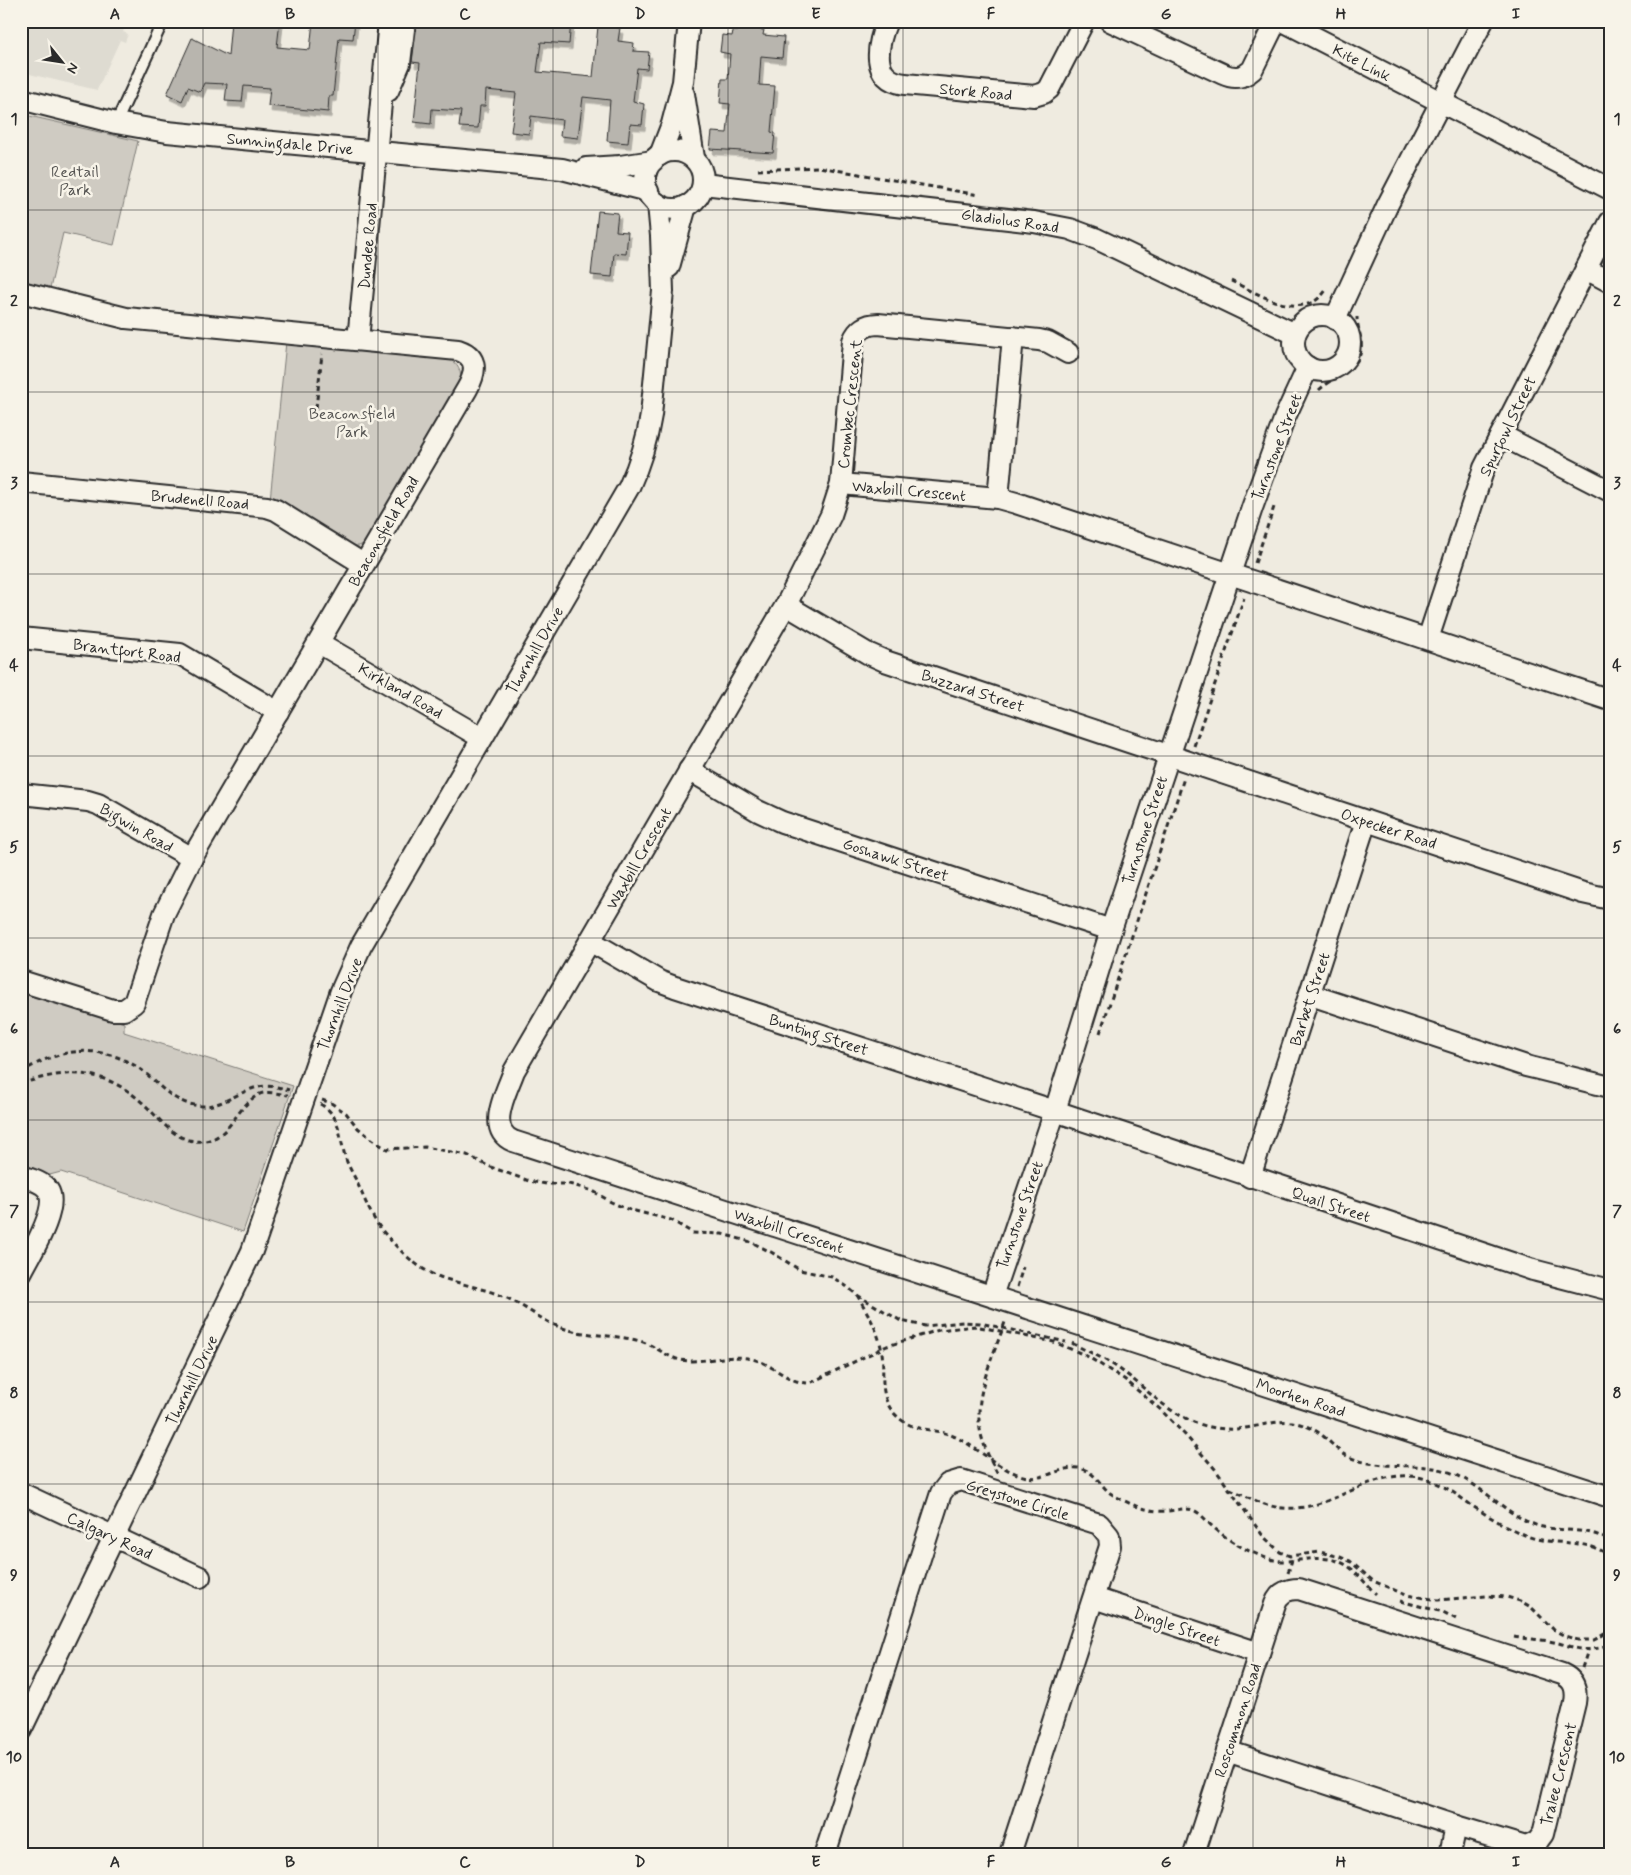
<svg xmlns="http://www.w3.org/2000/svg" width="1631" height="1875" viewBox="0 0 1631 1875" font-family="Mynerve,sans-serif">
<defs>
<filter id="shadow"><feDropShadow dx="3" dy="5.5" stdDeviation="0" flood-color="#0004"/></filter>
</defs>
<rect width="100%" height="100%" fill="#efebe0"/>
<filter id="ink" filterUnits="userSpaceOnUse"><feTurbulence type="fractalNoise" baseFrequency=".02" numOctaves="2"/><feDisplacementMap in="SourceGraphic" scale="10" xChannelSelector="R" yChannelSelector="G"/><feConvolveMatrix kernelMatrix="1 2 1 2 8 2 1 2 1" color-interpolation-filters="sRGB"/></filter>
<g filter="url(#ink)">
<path fill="#dedbd1" d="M21,21h107l-5,11 5,2 -3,8 -5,-2 -23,50 -76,-18z"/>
<g fill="#cfcbc2" stroke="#7d7b76">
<path d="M21,114l117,27 -24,104 -51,-12 -14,60 -28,-7z"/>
<path d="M286,342l159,15c11,5 16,11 16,23l-96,163 -6,3h-9l-80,-46z"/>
<path d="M21,989l103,34v9l169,54 -50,146 -182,-60 -15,4 -25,-8z"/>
</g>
<g fill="#b8b5ae" stroke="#2b2b2b" filter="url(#shadow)">
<path d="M231,21h49l-3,26 33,3 3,-29h42l-2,18 -14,-1 -6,58h-4l-1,16 -60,-6 2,-18 -26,-2 -2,16 -17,-1 2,-17 -23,-1 -4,9 -12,-5 -6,14 -15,-7 25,-56 36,18z"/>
<path d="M422,21h149l-2,23 -28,-2 -4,30 56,5 5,-51 22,2 -2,13 16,2 -1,8 16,1 -2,17 -10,-1 -4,33 11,3 -2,21 -12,-1 -2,19 -21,-2 3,-41 -27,-3 -5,41 -18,-2 2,-16 -31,-4 -2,18 -18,-2 5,-39 -30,-3 -1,16h-5l-2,22 -19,-1 2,-16 -29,-2 -1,15 -17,-2 6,-59 -8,-1 5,-38h5z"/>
<path d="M739,24l13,1v4l12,1 -1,5 21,2 -2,21 -21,-2 -2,29 16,1 -4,46 4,1 -2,20 -63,-4 2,-17 15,1 3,-29 -10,-1 2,-24h6l2,-25 -10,-2 2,-17 10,1 1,-5h5z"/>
<path d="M598,211l20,2 -2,18 12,1 -2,22 -12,-1 -2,24 -21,-2z"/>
</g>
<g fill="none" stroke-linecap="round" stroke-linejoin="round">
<defs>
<path id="lane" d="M116,123l47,-102"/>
<g id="street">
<path d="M887,21c-10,24 -17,59 18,63l129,12 10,-3 5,-4 35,-68"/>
<path d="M1110,21l113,53c11,5 20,4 29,-4l24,-49"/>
<path d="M1283,21l327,168"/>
<path d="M388,91l12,-28 5,-42"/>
<path d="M684,94l10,64"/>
<path d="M21,99l95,24 51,9 395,37 86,22"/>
<circle cx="674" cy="180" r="29"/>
<path d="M660,155l12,-31 11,-42 6,-61"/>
<path d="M586,168l34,-2 33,-5"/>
<path d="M703,184l331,38 36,7 27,10 198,95"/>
<path d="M669,267l17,-61"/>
<path d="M1586,269l24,13"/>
<path d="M21,292l105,26 332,32c21,7 18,23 9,39l-275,469 -28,56 -30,89 -10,7h-11l-92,-29"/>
<circle cx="1322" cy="343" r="28"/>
<path d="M1335,319l53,-115 95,-183"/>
<path d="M358,340l31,-319"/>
<path d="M1068,353l-20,-11 -9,-2 -161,-16c-12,0 -21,6 -25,17l-12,143 -10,31 -45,90 -272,466c-7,20 -29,58 -1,70l1097,356"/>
<path d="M1501,435l109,56"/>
<path d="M21,482l246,25 9,3 87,54"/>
<path d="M841,484l157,14 18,5 594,197"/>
<path d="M998,498l15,-161"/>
<path d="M786,605l81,48 18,8 698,232 27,6"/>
<path d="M21,638l159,16 98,58"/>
<path d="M1428,639l56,-171 126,-246"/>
<path d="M319,643l163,95"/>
<path d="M689,770l69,41 24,11 329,108"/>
<path d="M21,794l67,7 10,3 94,54"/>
<path d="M590,941l69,40 16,6 380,124 478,159 77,20"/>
<path d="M1311,995l215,71 84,21"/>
<path d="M21,1176c9,3 22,6 27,14 12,18 -18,65 -27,83"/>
<path d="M1250,1177l116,-356"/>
<path d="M992,1296l63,-185 56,-181 141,-422 33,-91 23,-50"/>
<path d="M21,1493l179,84"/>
<path d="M1094,1598l165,55"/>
<path d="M21,1730l231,-479 89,-260 20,-45 268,-459c11,-24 18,-46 22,-72l12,-124 -2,-55 -3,-32"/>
<path d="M825,1854l116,-361 7,-9 13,-4 138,44 10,12 1,10 -100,308"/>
<path d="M1194,1854l81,-250c4,-11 12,-15 24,-15l263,85c13,6 15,16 13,29l-32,131 -6,8 -11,5 -70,-21 -229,-75"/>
<path d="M1450,1854l6,-28"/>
</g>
</defs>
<use href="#lane" stroke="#2b2b2b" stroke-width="14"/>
<use href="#street" stroke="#2b2b2b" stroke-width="24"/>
<g stroke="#2b2b2b" stroke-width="3" stroke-dasharray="5 4" stroke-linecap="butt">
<path d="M758,170l61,-3 160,28"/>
<path d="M1231,281c27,12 72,43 95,9"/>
<path d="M1319,390c16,-15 46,-20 42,-50 -1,-8 -4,-15 -4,-23"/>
<path d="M316,408l6,-54"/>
<path d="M1255,563l19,-56"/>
<path d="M1194,746l50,-148"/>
<path d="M1100,1033l84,-255"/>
<path d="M21,1072c11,-6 23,-13 35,-16 32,-11 70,-2 95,22 16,15 28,27 52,28 17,0 30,-10 46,-16 13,-6 27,-4 40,0"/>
<path d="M21,1084c51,-18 90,-14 129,26 11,11 23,26 39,30 40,9 43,-31 69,-45 8,-5 21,-1 30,0"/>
<path d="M322,1100l9,3 15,10 12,15 19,15 10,6 38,-2 42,8 21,11 41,15 17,3h23l24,7 18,11 16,7 44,11 22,13 29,1 29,8 20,10 29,18 32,7 14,9 11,9 44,26 24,5 38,-4 17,1 86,19"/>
<path d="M320,1104c21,11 19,32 25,52 2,8 7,16 11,24 9,20 16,40 31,56 13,15 30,32 50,40 22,8 46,12 68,21 22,10 40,27 64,33 23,6 48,5 71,11 14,4 28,17 41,19 23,4 47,-7 71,-1 22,5 36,25 58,24l77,-37 52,-16 36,-4 79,16 31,13 39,24 37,31 26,27 28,32 48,67 17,16 10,4 30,-4 20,5 10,4 23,20 33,14 32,5 48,-4 21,1 13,4 11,6 23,23 11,6 13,4h16l16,-9"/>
<path d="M1017,1287l6,-20"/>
<path d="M857,1295c10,17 20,33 24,52 5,22 -4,45 12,65 18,21 36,15 58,23 27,11 46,35 76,42 17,4 34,-11 51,-9 16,2 21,16 32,25 9,6 21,11 31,15 9,2 17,4 26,3 8,0 17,-4 26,-1 8,3 14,12 20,17 13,11 26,20 41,26 9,4 19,8 29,8 22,0 43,-8 63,4 12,7 20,20 30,29"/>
<path d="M1072,1343c14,8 30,14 43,23 33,22 51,49 91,60 15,4 31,4 45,1 13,-2 28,-7 41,-5 11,2 23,7 31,14 9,7 16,17 26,21 32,14 66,4 97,14 33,10 56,41 87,53 24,10 56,1 77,18"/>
<path d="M997,1473c-9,-17 -19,-38 -18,-58 0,-33 17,-65 27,-96"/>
<path d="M1230,1489c17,7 35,18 53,19 47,4 82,-35 127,-32 26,2 44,17 64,31 17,11 34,21 53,29 28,11 58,1 83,20"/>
<path d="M1288,1573l4,-13"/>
<path d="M1400,1601l43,11 15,8"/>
<path d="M1514,1637c11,2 23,2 35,4 28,5 30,14 61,4"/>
<path d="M1582,1668l6,-18"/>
</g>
<use href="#lane" stroke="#f7f3e8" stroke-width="10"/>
<use href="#street" stroke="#f7f3e8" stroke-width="20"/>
</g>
</g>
<path fill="none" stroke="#2b2b2b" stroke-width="1" stroke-opacity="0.55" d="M203,21v1833M378,21v1833M553,21v1833M728,21v1833M903,21v1833M1078,21v1833M1253,21v1833M1428,21v1833M21,210h1589M21,392h1589M21,574h1589M21,756h1589M21,938h1589M21,1120h1589M21,1302h1589M21,1484h1589M21,1666h1589"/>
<g text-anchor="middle" stroke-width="5" stroke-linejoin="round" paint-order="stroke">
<g font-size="16" fill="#2b2b2b" stroke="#f7f3e8">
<text transform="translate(1362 62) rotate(27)" y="6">Kite Link</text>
<text transform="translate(976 91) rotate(5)" y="6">Stork Road</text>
<text transform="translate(290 143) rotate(5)" y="6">Sunningdale Drive</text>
<text transform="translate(1010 220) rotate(8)" y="6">Gladiolus Road</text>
<text transform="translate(367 246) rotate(-85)" y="6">Dundee Road</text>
<text transform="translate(849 404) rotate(-84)" y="6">Crombec Crescent</text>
<text transform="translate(1507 426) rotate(-64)" y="6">Spurfowl Street</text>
<text transform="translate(1276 447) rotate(-69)" y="6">Turnstone Street</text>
<text transform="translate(909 490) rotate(5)" y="6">Waxbill Crescent</text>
<text transform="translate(200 499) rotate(5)" y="6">Brudenell Road</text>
<text transform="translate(383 531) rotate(-60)" y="6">Beaconsfield Road</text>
<text transform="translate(127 650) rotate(7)" y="6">Brantfort Road</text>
<text transform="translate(534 650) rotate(-60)" y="6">Thornhill Drive</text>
<text transform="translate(401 690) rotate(30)" y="6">Kirkland Road</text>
<text transform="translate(973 690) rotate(18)" y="6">Buzzard Street</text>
<text transform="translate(137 827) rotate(30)" y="6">Bigwin Road</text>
<text transform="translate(1389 828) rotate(18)" y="6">Oxpecker Road</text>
<text transform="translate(1144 830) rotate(-72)" y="6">Turnstone Street</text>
<text transform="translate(638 858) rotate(-60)" y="6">Waxbill Crescent</text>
<text transform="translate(896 859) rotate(18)" y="6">Goshawk Street</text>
<text transform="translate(1309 999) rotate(-72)" y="6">Barbet Street</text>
<text transform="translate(339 1004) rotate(-69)" y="6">Thornhill Drive</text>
<text transform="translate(819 1034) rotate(18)" y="6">Bunting Street</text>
<text transform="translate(1331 1204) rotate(18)" y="6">Quail Street</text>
<text transform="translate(1019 1215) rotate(-71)" y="6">Turnstone Street</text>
<text transform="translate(789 1230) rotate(18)" y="6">Waxbill Crescent</text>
<text transform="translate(191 1380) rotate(-64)" y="6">Thornhill Drive</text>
<text transform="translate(1301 1397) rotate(18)" y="6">Moorhen Road</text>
<text transform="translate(1018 1499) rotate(17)" y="6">Greystone Circle</text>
<text transform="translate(110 1535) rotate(25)" y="6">Calgary Road</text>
<text transform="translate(1177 1626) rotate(19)" y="6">Dingle Street</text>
<text transform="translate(1237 1720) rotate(-72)" y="6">Roscommon Road</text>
<text transform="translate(1558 1774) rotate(-76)" y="6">Tralee Crescent</text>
</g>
<g font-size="16" fill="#545351" stroke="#f7f3e8">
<text x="75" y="177">Redtail<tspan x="75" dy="18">Park</tspan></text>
<text x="352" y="419">Beaconsfield<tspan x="352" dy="18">Park</tspan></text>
</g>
</g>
<rect width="1631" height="1875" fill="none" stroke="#f7f3e8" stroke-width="55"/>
<g transform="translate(62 62) rotate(120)" stroke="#f7f3e8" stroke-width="4" paint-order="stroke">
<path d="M0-4L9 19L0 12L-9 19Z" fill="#2b2b2b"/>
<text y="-8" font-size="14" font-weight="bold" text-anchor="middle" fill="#2b2b2b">N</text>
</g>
<rect x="28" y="28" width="1576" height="1820" fill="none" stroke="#2b2b2b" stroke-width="2"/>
<g font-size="16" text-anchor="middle" font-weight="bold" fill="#2b2b2b">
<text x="115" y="19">A</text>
<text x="290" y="19">B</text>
<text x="465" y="19">C</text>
<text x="640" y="19">D</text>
<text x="816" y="19">E</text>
<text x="991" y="19">F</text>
<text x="1166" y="19">G</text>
<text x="1341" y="19">H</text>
<text x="1516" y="19">I</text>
<text x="14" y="124">1</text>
<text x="1617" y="124">1</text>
<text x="14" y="306">2</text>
<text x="1617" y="306">2</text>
<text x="14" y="488">3</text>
<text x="1617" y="488">3</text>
<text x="14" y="670">4</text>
<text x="1617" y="670">4</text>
<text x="14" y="852">5</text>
<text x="1617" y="852">5</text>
<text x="14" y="1034">6</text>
<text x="1617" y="1034">6</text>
<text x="14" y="1216">7</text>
<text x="1617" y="1216">7</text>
<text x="14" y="1398">8</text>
<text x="1617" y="1398">8</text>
<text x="14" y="1580">9</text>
<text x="1617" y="1580">9</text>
<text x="14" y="1762">10</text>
<text x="1617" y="1762">10</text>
<text x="115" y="1867">A</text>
<text x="290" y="1867">B</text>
<text x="465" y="1867">C</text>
<text x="640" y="1867">D</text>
<text x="816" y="1867">E</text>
<text x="991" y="1867">F</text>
<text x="1166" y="1867">G</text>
<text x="1341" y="1867">H</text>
<text x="1516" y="1867">I</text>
</g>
</svg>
